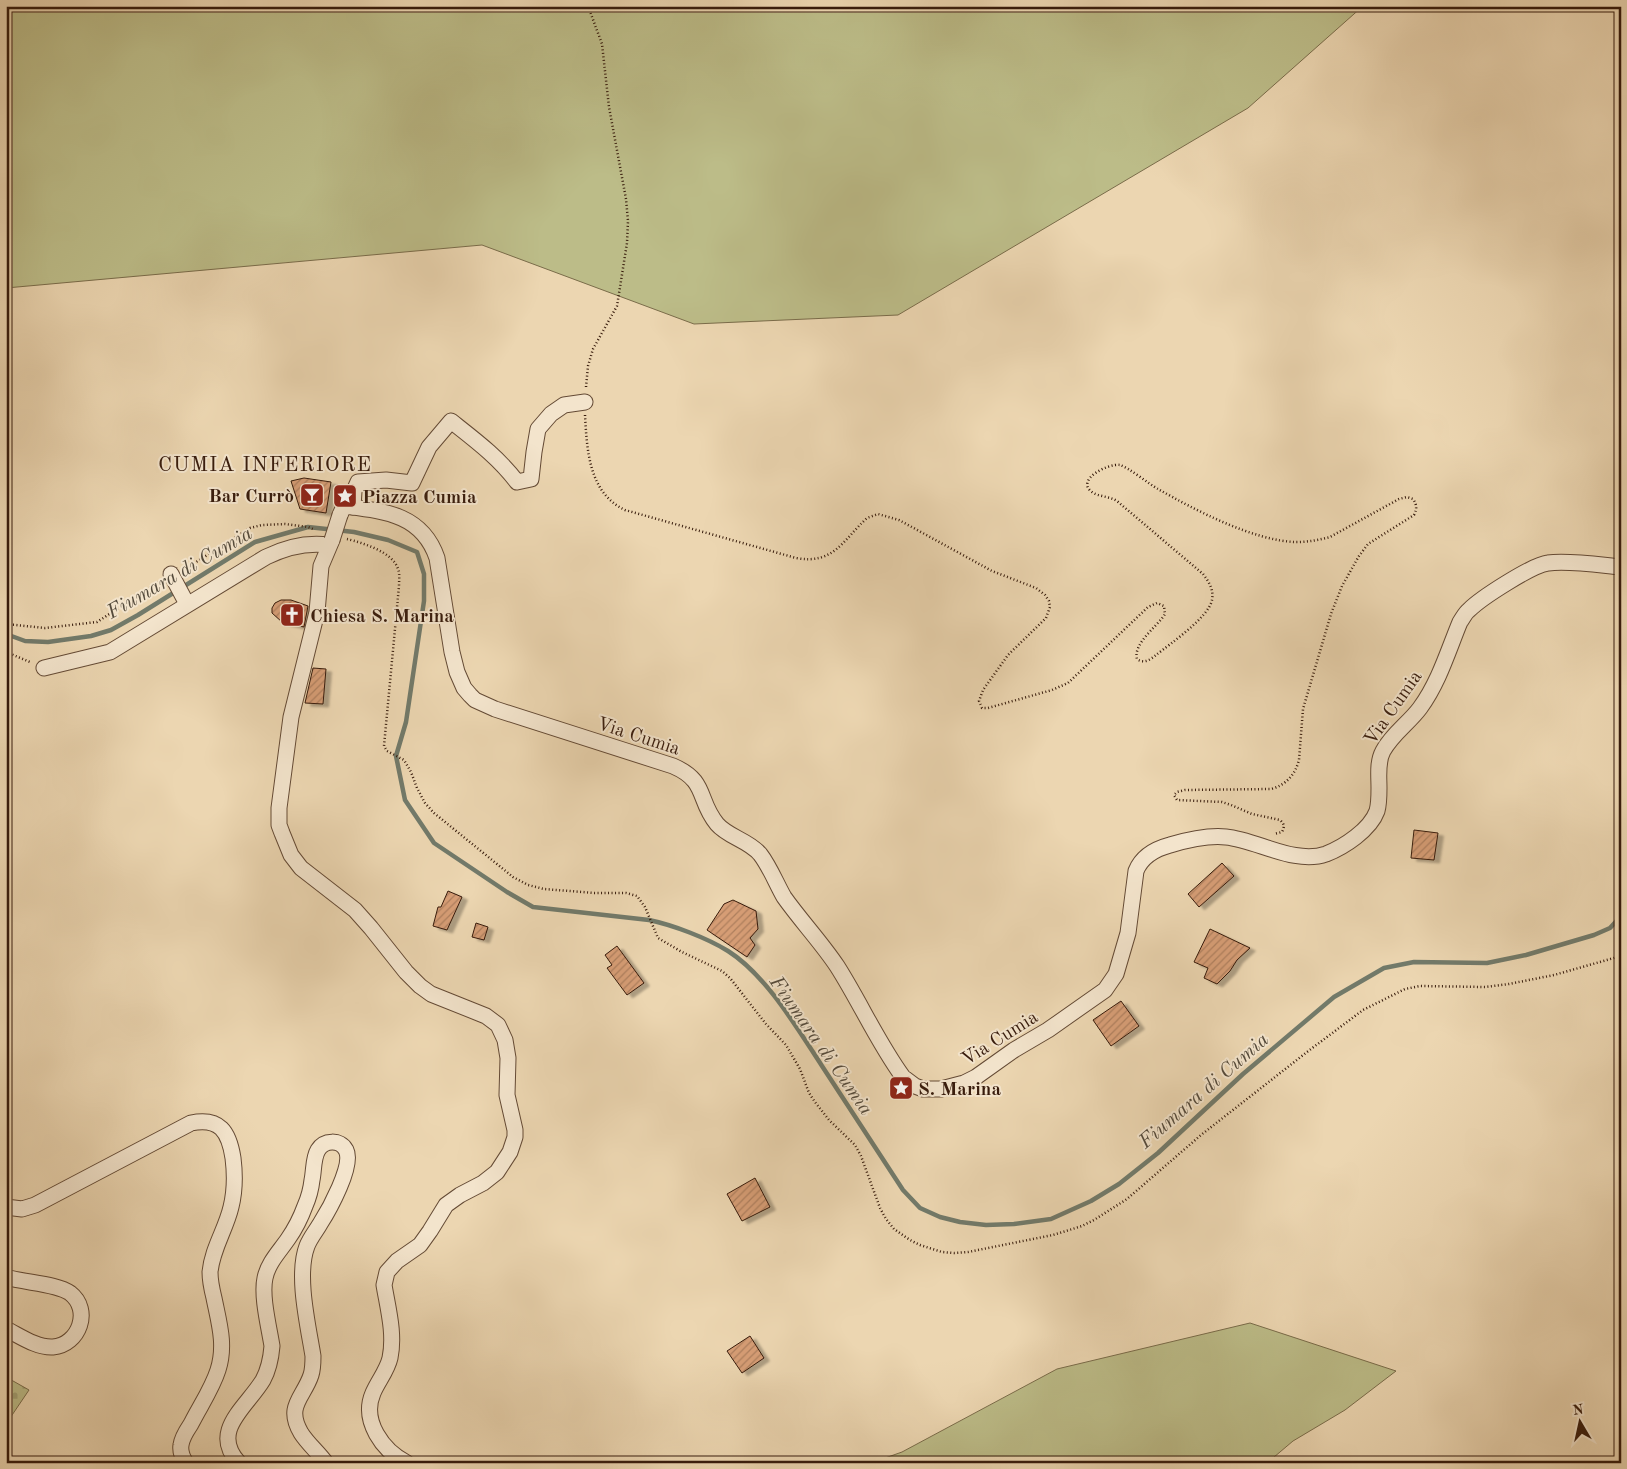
<svg xmlns="http://www.w3.org/2000/svg" width="1627" height="1469" viewBox="0 0 1627 1469" font-family="'Old Standard TT',serif">
<defs>
<pattern id="cemetery-stones" width="16" height="16" patternUnits="userSpaceOnUse" patternTransform="scale(1.25)"><rect width="16" height="16" fill="#bcbc88"/><path d="M2 7V4a2 2 0 0 1 4 0v3zM10 15v-3a2 2 0 0 1 4 0v3z" fill="#a2a174"/></pattern>
<pattern id="building-hatch" width="6" height="6" patternUnits="userSpaceOnUse" patternTransform="scale(1.25)"><rect width="6" height="6" fill="#d69d75"/><path d="M-1 1l2-2M0 6l6-6M5 7l2-2" fill="none" stroke="#ae7f5e"/></pattern>
<filter id="shadow"><feDropShadow dx="5.5" dy="3" stdDeviation="1" flood-color="#0004"/></filter>
</defs>
<rect width="100%" height="100%" fill="#ecd6b1"/>
<filter id="stains"><feTurbulence type="fractalNoise" baseFrequency=".004" numOctaves="4"/><feColorMatrix values="0 0 0 0 .2 0 0 0 0 .09 0 0 0 0 .02 0 0 0 .5 -.17"/></filter>
<radialGradient id="worn" r=".72"><stop offset=".6" stop-color="#630" stop-opacity="0"/><stop offset="1" stop-color="#630" stop-opacity=".3"/></radialGradient>
<g fill="#bcbc88" stroke="#7a6c4a">
<path d="M6,6h1357l-115,102 -350,207 -204,9 -212,-79 -476,43z"/>
<path d="M1250,1323l146,48 -51,39 -52,31 -26,22h-396l31,-11 155,-83z"/>
</g>
<path fill="url(#cemetery-stones)" stroke="#7a6c4a" d="M6,1377l23,13 -23,34z"/>
<g fill="none" stroke-linecap="round" stroke-linejoin="round">
<path stroke="#727a6a" stroke-width="4.5" d="M6,634l19,7 23,1 43,-6 20,-6 27,-15 117,-73 53,-15 46,5 34,8 29,12 7,22v27l-18,121 -10,34 9,44 29,43 73,49 26,15 116,13c24,5 58,18 79,31 38,24 69,77 94,115 27,41 54,82 81,124l17,18 20,9 20,5 26,3 28,-1 37,-5 40,-18 28,-17 39,-31 85,-79 91,-77 50,-29 30,-6 73,1 39,-8 68,-20 16,-7 11,-12"/>
</g>
<g fill="url(#building-hatch)" stroke="#371b0c" filter="url(#shadow)">
<path d="M304,478l27,4 -5,31 -26,-4 -9,-28z"/>
<path d="M281,600h10l17,6 -4,21 -22,-5 -10,-9v-5l3,-5z"/>
<path d="M313,668l13,1 -3,35 -18,-1z"/>
<path d="M1414,830l24,3 -4,27 -23,-2z"/>
<path d="M1222,863l12,13 -35,31 -11,-13z"/>
<path d="M448,891l14,6 -15,33 -14,-4 5,-19h3z"/>
<path d="M733,900l23,11 2,18 -8,9 5,7 -8,12 -40,-27 17,-26z"/>
<path d="M476,923l12,4 -4,13 -12,-3z"/>
<path d="M1210,929l40,19 -13,12 -7,11 -13,13 -13,-6 4,-10 -14,-6z"/>
<path d="M617,946l27,37 -17,12 -20,-27 5,-3 -7,-10z"/>
<path d="M1121,1001l18,25 -28,20 -18,-26z"/>
<path d="M755,1178l15,29 -28,14 -15,-27z"/>
<path d="M750,1336l14,22 -22,15 -15,-22z"/>
</g>
<g fill="none" stroke-linecap="round" stroke-linejoin="round">
<defs>
<g id="street">
<path d="M353,507l1,-16 4,-9 28,-2 26,3 17,-36 22,-26c24,19 47,36 66,61l14,-3 3,-27 4,-23 13,-15 13,-9 21,-3"/>
<path d="M340,515l4,-9c40,5 78,8 93,52l15,94 5,20 7,16 6,7 5,5 20,9 178,57c35,15 24,34 44,58 11,13 31,16 43,30 10,13 16,29 24,43 17,24 37,45 53,69 23,36 41,77 66,111l12,9 8,3h18l23,-6 12,-6 38,-27 34,-20 57,-40 11,-16 12,-41 8,-62c6,-15 19,-22 34,-26 17,-5 38,-10 56,-8 31,3 69,28 100,17 18,-7 44,-24 51,-43 2,-7 2,-16 2,-23 0,-12 -2,-26 4,-37 9,-17 26,-28 37,-43 19,-26 28,-57 40,-86 3,-4 5,-9 9,-12 12,-12 63,-45 79,-47 19,-3 52,2 73,4"/>
<path d="M332,540l-11,26 -4,46 -26,105 -12,91v17l3,8 9,22 10,13 54,42 16,18 35,44 14,14 11,8 55,22 12,9 7,15 3,18 -1,37 8,35v7l-5,15 -13,20 -14,11 -23,12 -14,10 -16,26 -10,14 -23,16 -10,11 -3,13c4,24 11,49 6,73 -3,13 -12,23 -17,35 -12,28 10,58 34,70"/>
<path d="M171,574l16,30"/>
<path d="M44,668l66,-16 156,-95c20,-10 41,-15 63,-12"/>
<path d="M6,1207l16,2 13,-4 156,-82c29,-6 38,9 42,35 2,16 2,33 -2,49 -5,22 -19,42 -21,65 0,9 2,18 4,26 5,25 12,47 4,72 -6,19 -18,36 -27,54 -4,6 -9,13 -10,21 -1,6 1,12 5,18"/>
<path d="M6,1277c18,6 50,6 64,16 22,17 9,52 -17,54 -16,1 -33,-11 -47,-18"/>
<path d="M239,1463c-30,-32 8,-56 24,-83 6,-11 8,-22 9,-34 -3,-19 -11,-50 -7,-68 3,-15 14,-26 23,-39 7,-10 13,-22 17,-33 4,-9 6,-17 7,-26 2,-9 1,-22 6,-30 6,-10 22,-11 28,0 8,15 -17,60 -26,74 -4,7 -10,14 -13,22 -11,29 1,79 6,110 0,6 0,13 -2,19 -7,22 -26,31 -10,58 7,11 17,19 25,30"/>
</g>
</defs>
<use href="#street" stroke="#644a35" stroke-width="17"/>
<g stroke="#371b0c" stroke-width="2.5" stroke-dasharray="1 2.5" stroke-linecap="butt">
<path d="M586,387l2,-21 5,-17 24,-43 10,-63 1,-22 -2,-22 -17,-92 -7,-63 -14,-38"/>
<path d="M585,415c2,36 4,78 40,95l171,48c38,7 47,-18 71,-40l11,-4 21,6 93,51 44,17 9,7 4,6 1,6 -4,11 -38,37 -25,35 -4,11 3,7h6l64,-18 16,-7 80,-76 9,-4 7,3 1,8c-8,13 -32,29 -28,45 7,5 13,1 19,-4 14,-11 53,-38 56,-55 2,-10 -3,-18 -9,-26l-86,-73c-8,-5 -18,-4 -25,-9 -17,-12 16,-29 28,-27 8,2 29,19 38,24 37,21 96,52 138,53 12,0 23,-2 34,-5l69,-38 8,-2 6,2c4,6 4,10 1,16l-46,29 -9,12 -17,30 -11,28 -28,95 -4,51c-4,15 -13,25 -28,29l-86,1 -8,2 -3,3 3,5 45,2 9,3 21,9 28,6c4,4 5,6 2,12l-8,2"/>
<path d="M347,539c16,4 46,13 51,30 2,5 1,11 1,17l-15,160 3,5 17,9 7,12 6,16 8,15 9,10 79,64 15,8 16,4 51,4h31l11,3 8,11 13,31 24,14 40,19 8,7 36,46 20,21 14,24 9,24 6,9 14,18 26,25 6,11 19,52 6,11 8,10 16,11 10,5 22,7 12,1 14,-1 85,-17 29,-9 12,-6 33,-21 74,-64 106,-83 56,-42 42,-21 15,-3 65,1 24,-3 45,-9 60,-17 7,-4"/>
<path d="M184,568l9,-4 57,-36 12,-3 23,-1 23,3 5,2"/>
<path d="M6,624l39,4 52,-6 62,-40"/>
<path d="M6,652l24,10"/>
</g>
<use href="#street" stroke="#f3e4cc" stroke-width="15"/>
<defs>
<path id="street-bridge" d="M332,540l8,-25"/>
</defs>
<use href="#street-bridge" stroke="#644a35" stroke-width="17" stroke-linecap="butt"/>
<use href="#street-bridge" stroke="#f3e4cc" stroke-width="15"/>
</g>
<defs>
<symbol id="bar-square" viewBox="-11 -11 22 22"><rect x="-9" y="-9" width="18" height="18" rx="4" fill="#8f2418" stroke="#f3e4cc"/><path d="M-6-5H6L.8 .8V4.5H3.5V6h-7V4.5H-.8V.8Z" fill="#fff"/></symbol>
<symbol id="sight-square" viewBox="-11 -11 22 22"><rect x="-9" y="-9" width="18" height="18" rx="4" fill="#8f2418" stroke="#f3e4cc"/><path d="M0-6L1.8-2.2L6-1.7L2.9 1.2L3.7 5.4L0 3.3L-3.7 5.4L-2.9 1.2L-6-1.7L-1.8-2.2Z" fill="#fff"/></symbol>
<symbol id="church-square" viewBox="-11 -11 22 22"><rect x="-9" y="-9" width="18" height="18" rx="4" fill="#8f2418" stroke="#f3e4cc"/><path d="M-1.2-6h2.4v3.5h3.3v2.4h-3.3V6h-2.4V-.1h-3.3v-2.4h3.3Z" fill="#fff"/></symbol>
</defs>
<g fill-rule="evenodd">
<use href="#bar-square" x="298" y="481" width="28" height="28"/>
<use href="#sight-square" x="331" y="482" width="28" height="28"/>
<use href="#church-square" x="278" y="601" width="28" height="28"/>
<use href="#sight-square" x="887" y="1074" width="28" height="28"/>
</g>
<g text-anchor="middle" stroke-width="4" stroke-linejoin="round" paint-order="stroke">
<g font-size="19" font-weight="bold" fill="#371b0c" stroke="#f3e4cc" text-anchor="start">
<text x="294" y="502" text-anchor="end">Bar Currò</text>
<text x="362" y="503">Piazza Cumia</text>
<text x="310" y="622">Chiesa S. Marina</text>
<text x="918" y="1095">S. Marina</text>
</g>
<g font-size="19" fill="#371b0c" stroke="#f3e4cc">
<text transform="translate(1392 707) rotate(-55)" y="7">Via Cumia</text>
<text transform="translate(639 735) rotate(18)" y="7">Via Cumia</text>
<text transform="translate(999 1037) rotate(-32)" y="7">Via Cumia</text>
</g>
<g font-size="20" font-style="italic" fill="#544a3b" stroke="#f3e4cc">
<text transform="translate(179 572) rotate(-30)" y="7">Fiumara di Cumia</text>
<text transform="translate(822 1045) rotate(55)" y="7">Fiumara di Cumia</text>
<text transform="translate(1203 1090) rotate(-41)" y="7">Fiumara di Cumia</text>
</g>
<g font-size="21" letter-spacing="1" fill="#371b0c" stroke="#f3e4cc">
<text x="265" y="471">CUMIA INFERIORE</text>
</g>
</g>
<rect width="1627" height="1469" fill="none" stroke="#ecd6b1" stroke-width="25"/>
<rect x="8" y="8" width="1612" height="1454" fill="none" stroke="#371b0c" stroke-width="2.5"/>
<rect x="12" y="12" width="1602" height="1444" fill="none" stroke="#371b0c"/>
<g transform="translate(1580 1422) rotate(351)" stroke="#f3e4cc" stroke-width="4" paint-order="stroke">
<path d="M0-4L9 19L0 12L-9 19Z" fill="#371b0c"/>
<text y="-8" font-size="14" font-weight="bold" text-anchor="middle" fill="#371b0c">N</text>
</g>
<rect width="100%" height="100%" filter="url(#stains)"/>
<rect width="100%" height="100%" fill="url(#worn)"/>
</svg>
